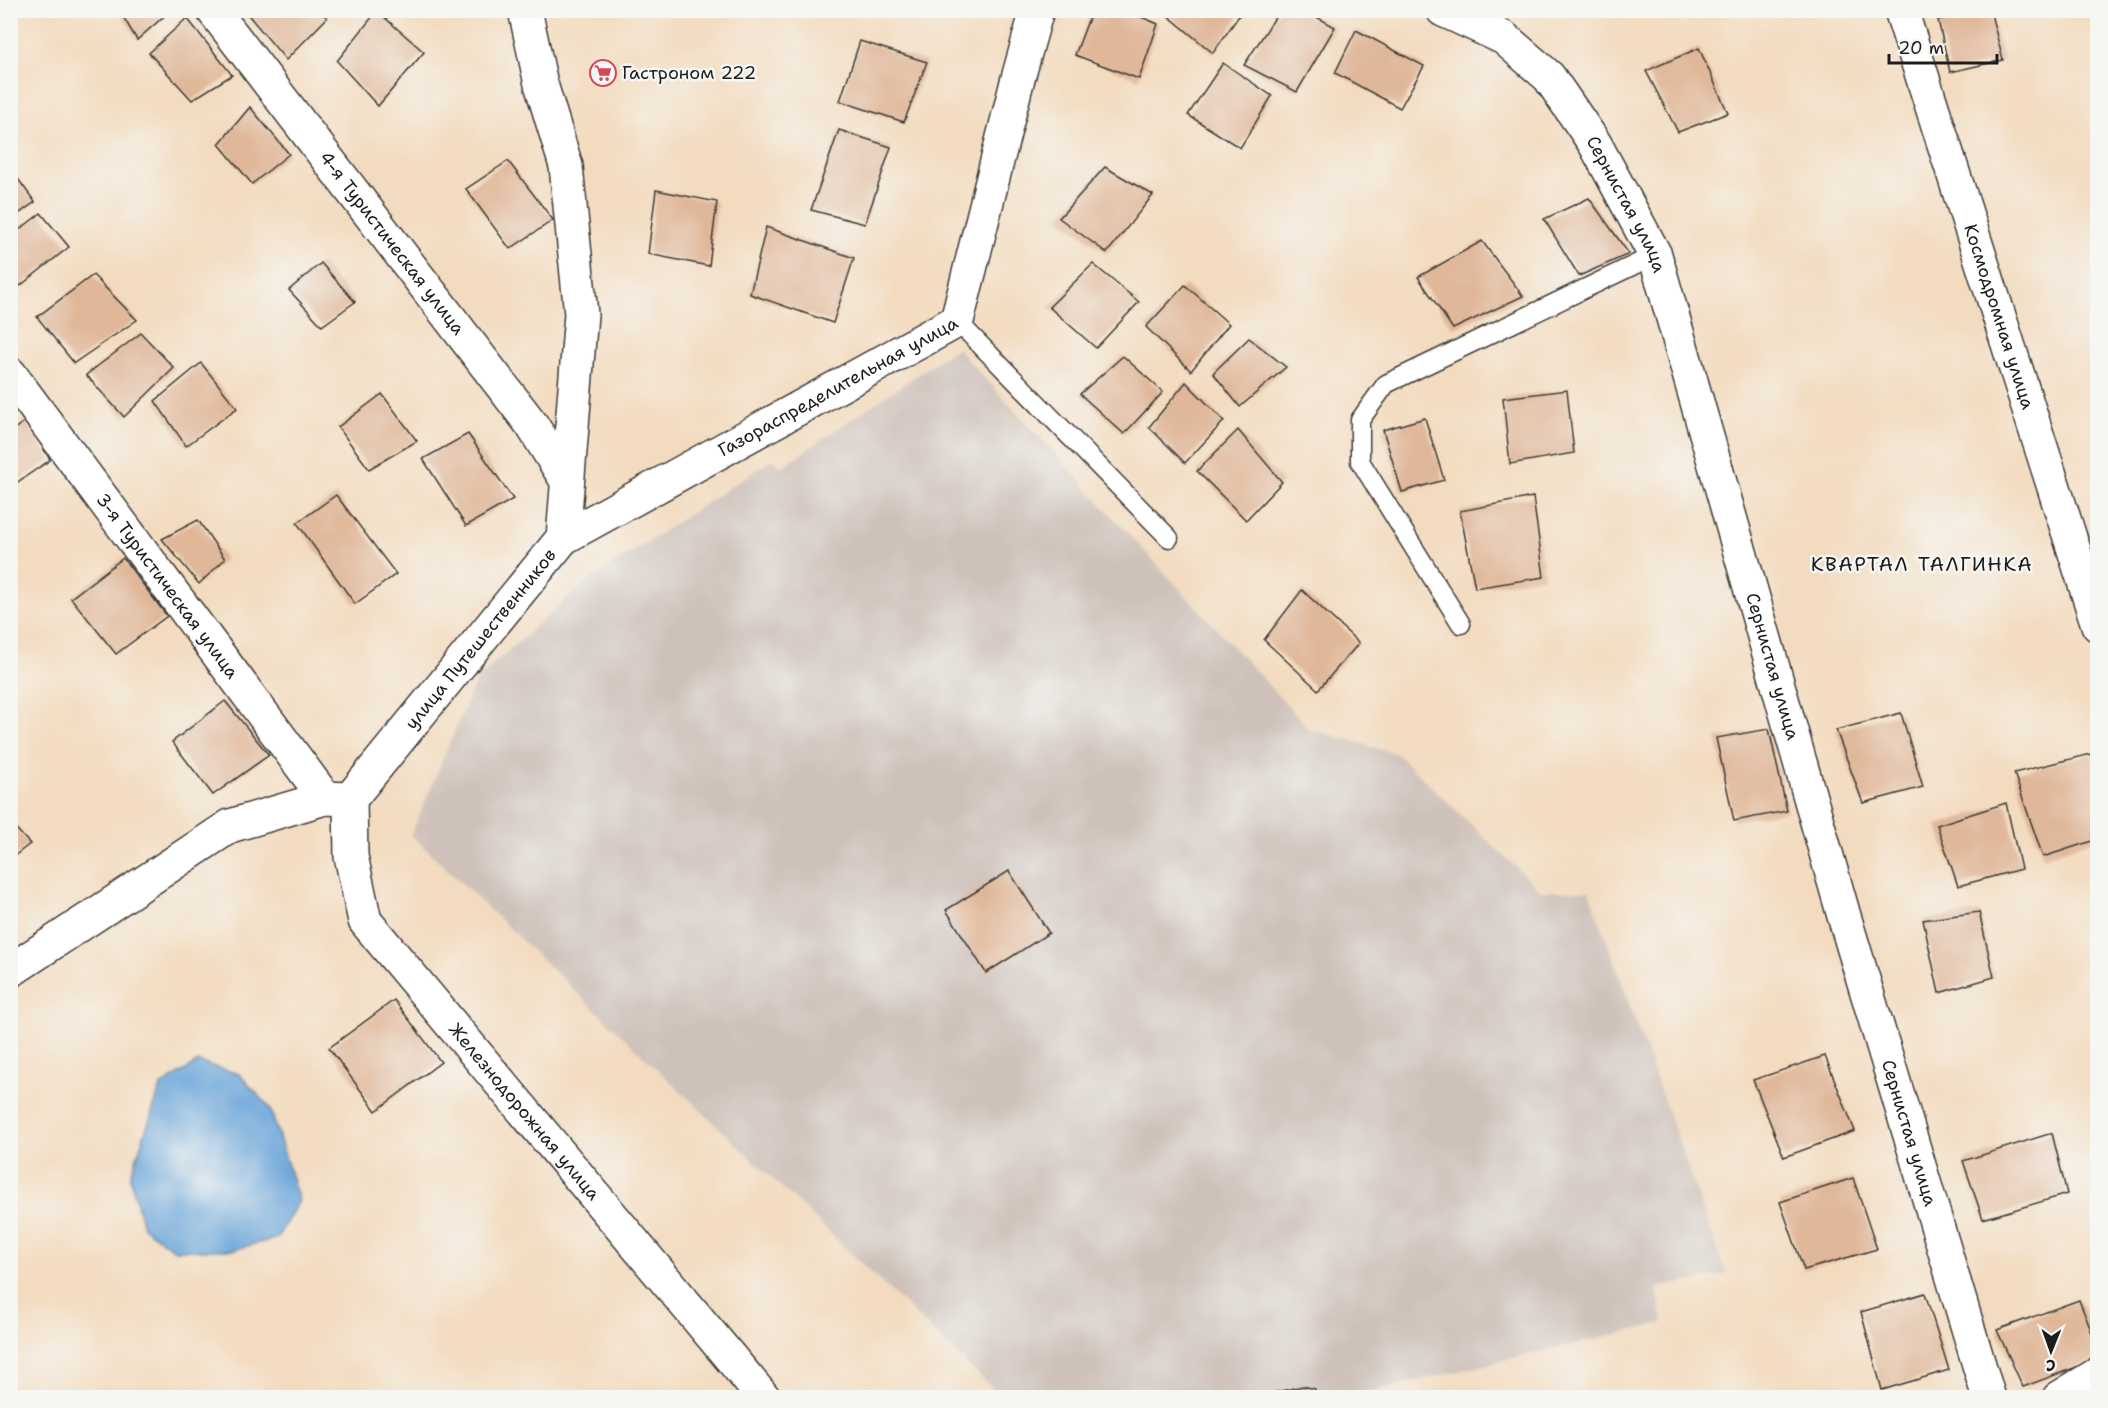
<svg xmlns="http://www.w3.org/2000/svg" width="2108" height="1408" viewBox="0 0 2108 1408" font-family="'Shantell Sans',sans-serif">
<rect width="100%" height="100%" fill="#f6f6f2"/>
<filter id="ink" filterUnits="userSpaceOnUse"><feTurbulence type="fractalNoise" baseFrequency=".0167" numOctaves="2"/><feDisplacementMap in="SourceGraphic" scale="12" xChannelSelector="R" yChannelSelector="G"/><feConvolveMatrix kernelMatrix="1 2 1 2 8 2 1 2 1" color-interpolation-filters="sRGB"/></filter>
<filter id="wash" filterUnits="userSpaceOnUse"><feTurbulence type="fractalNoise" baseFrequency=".008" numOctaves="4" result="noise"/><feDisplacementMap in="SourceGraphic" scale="24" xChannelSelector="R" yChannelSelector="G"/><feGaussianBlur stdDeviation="1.35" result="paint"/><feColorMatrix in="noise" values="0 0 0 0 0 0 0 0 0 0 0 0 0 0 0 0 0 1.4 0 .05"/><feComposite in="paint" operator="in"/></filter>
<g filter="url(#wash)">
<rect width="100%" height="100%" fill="#f3dbbf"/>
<path fill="#cec1b9" d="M957,348l352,381 88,25 144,137h48l137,383 -69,14 6,35 -315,74h-346l-591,-562 65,-155 106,-95 191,-126 8,8z"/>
<path fill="#69a4d9" stroke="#42607a" stroke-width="1.5" d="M198,1062l41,12 31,34 29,93 -22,37 -44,12h-58l-32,-23 -13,-50 31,-91z"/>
<g id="blocks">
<g fill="#e0b799">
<path d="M119,10h52l-34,30z"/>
<path d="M244,10h75l8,8 -41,42z"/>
<path d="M1092,10h33l33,14 -19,55 -64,-24z"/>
<path d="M1168,10h75l-30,43 -47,-39z"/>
<path d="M1280,10h24l31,17 -38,65 -53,-27z"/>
<path d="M1973,10h17l13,50 -53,12 -12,-52z"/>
<path d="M377,11l47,41 -46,54 -41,-45z"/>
<path d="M187,18l45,57 -40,25 -43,-47z"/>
<path d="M1356,30l68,36 -24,42 -65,-35z"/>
<path d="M860,41l67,21 -23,60 -64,-21z"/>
<path d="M1699,48l29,65 -50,19 -32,-61z"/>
<path d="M1223,63l49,33 -32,52 -52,-33z"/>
<path d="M250,107l39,47 -37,30 -33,-40z"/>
<path d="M839,130l52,17 -26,77 -54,-14z"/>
<path d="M508,161l45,59 -43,29 -44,-60z"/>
<path d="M1105,167l48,28 -46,58 -48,-35z"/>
<path d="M10,168l25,34 -25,18z"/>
<path d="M656,190l61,12 -8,64 -61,-12z"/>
<path d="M1589,198l40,56 -50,22 -35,-57z"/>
<path d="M41,213l28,34 -49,39 -10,-13v-36z"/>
<path d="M766,227l88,31 -21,65 -83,-29z"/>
<path d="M1482,241l41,55 -70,33 -35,-52z"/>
<path d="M321,263l34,39 -33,24 -33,-36z"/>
<path d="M1093,264l46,38 -43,46 -47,-41z"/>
<path d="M93,275l44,45 -63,43 -37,-46z"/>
<path d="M1185,285l44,39 -38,47 -45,-44z"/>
<path d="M141,333l33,35 -50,49 -38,-42z"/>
<path d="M1249,338l37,29 -46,40 -27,-34z"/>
<path d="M1123,356l40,36 -39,42 -44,-40z"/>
<path d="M201,363l36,45 -51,38 -31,-45z"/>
<path d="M1186,382l38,39 -39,42 -36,-36z"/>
<path d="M1567,390l7,63 -64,11 -7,-66z"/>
<path d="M382,394l35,47 -48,28 -31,-42z"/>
<path d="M1425,418l19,62 -42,12 -19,-62z"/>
<path d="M27,420l23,40 -40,27v-55z"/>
<path d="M1238,430l44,52 -36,38 -49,-49z"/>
<path d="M468,434l45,65 -47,27 -43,-67z"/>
<path d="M336,495l60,79 -41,30 -58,-81z"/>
<path d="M1533,497l11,80 -69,11 -15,-77z"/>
<path d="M198,520l27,39 -26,25 -37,-45z"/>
<path d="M123,558l44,58 -51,38 -45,-56z"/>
<path d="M1302,590l57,53 -41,47 -54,-50z"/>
<path d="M225,701l44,54 -56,40 -41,-53z"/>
<path d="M1901,713l22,74 -60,16 -27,-73z"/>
<path d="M1769,729l18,82 -53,10 -18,-83z"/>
<path d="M2091,754l7,17v68l-55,18 -29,-84z"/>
<path d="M2006,803l15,66 -63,17 -21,-61z"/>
<path d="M10,822l20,22 -20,15z"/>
<path d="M1009,871l40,62 -63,40 -40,-63z"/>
<path d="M1979,912l15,65 -55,16 -16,-73z"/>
<path d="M394,1000l47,62 -65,49 -47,-63z"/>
<path d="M1825,1056l30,75 -71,26 -31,-77z"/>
<path d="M2052,1133l15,61 -84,25 -20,-58z"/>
<path d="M1853,1178l24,71 -73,21 -24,-68z"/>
<path d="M1925,1293l24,77 -67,20 -21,-78z"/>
<path d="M2079,1300l19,48v11l-75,28 -26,-57z"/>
<path d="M1303,1386l12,3 2,9h-44l-1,-5z"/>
</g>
</g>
</g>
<g filter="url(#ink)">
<use href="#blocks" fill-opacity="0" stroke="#3c3934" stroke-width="1.5"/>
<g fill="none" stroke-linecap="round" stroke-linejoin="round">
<defs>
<g id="service">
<path d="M957,321l212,217"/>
<path d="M1461,624l-101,-163v-41l26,-36 269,-129"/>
</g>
<g id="minor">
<path id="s1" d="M213,10l319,415 35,56"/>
<path id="s2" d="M1443,10l61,28 45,39 46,67 60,111 189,661 145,482"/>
<path id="s3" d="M1901,10l197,615"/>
<path id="s4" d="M10,374l315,424"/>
<path id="s5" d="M563,538l394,-217 60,-239 20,-72"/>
<path id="s6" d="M10,971l220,-145 95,-28 25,1 213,-261 18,-224 -15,-148 -25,-82 -16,-74"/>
<path d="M2059,1398l39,-24"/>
</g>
<g id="tertiary">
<path id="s7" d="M350,799l1,57 14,65 399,477"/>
</g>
</defs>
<use href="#service" stroke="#3c3934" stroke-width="21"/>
<use href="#minor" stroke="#3c3934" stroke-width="36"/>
<use href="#tertiary" stroke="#3c3934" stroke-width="36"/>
<use href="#service" stroke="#fff" stroke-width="18"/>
<use href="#minor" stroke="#fff" stroke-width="33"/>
<use href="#tertiary" stroke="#fff" stroke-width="33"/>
</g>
</g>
<defs>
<symbol id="supermarket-ring" viewBox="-11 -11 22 22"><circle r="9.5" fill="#f6f6f2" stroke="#d1495b" stroke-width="1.5"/><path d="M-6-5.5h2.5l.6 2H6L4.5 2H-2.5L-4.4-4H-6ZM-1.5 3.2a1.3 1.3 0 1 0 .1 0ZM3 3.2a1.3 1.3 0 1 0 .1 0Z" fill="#d1495b"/></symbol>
</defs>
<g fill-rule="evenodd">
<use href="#supermarket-ring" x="588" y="58" width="30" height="30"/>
</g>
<g text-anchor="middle" stroke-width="5" stroke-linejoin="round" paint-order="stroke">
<g font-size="18" fill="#1c1c1c" stroke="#f6f6f2" text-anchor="start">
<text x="622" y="79">Гастроном 222</text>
</g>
<g font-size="18" fill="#1c1c1c" stroke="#f6f6f2">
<text dy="6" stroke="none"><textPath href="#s2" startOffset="276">Сернистая улица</textPath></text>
<text dy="6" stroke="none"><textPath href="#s1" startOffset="294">4-я Туристическая улица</textPath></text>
<text dy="6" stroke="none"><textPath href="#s3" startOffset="322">Космодромная улица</textPath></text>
<text dy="6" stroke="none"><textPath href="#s5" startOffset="314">Газораспределительная улица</textPath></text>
<text dy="6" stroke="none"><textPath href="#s4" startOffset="264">3-я Туристическая улица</textPath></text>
<text dy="6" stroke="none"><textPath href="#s6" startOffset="594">улица Путешественников</textPath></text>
<text dy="6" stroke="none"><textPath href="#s2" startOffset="762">Сернистая улица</textPath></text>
<text dy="6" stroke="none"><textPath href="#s7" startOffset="372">Железнодорожная улица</textPath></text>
<text dy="6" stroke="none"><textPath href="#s2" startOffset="1248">Сернистая улица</textPath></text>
</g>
<g font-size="20" letter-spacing="1.5" fill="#1c1c1c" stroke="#f6f6f2">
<text x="1922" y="571">КВАРТАЛ ТАЛГИНКА</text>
</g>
</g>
<rect width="2108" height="1408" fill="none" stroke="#f6f6f2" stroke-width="36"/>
<g transform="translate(2051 1351) rotate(181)" stroke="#f6f6f2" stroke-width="4.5" paint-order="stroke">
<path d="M0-4.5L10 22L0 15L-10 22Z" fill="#1c1c1c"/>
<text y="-9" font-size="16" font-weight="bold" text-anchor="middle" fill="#1c1c1c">С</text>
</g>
<path d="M1889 54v9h108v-9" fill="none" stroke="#1c1c1c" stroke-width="3"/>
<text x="1898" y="54" font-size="18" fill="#1c1c1c" stroke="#f6f6f2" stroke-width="4.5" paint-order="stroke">20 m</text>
</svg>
